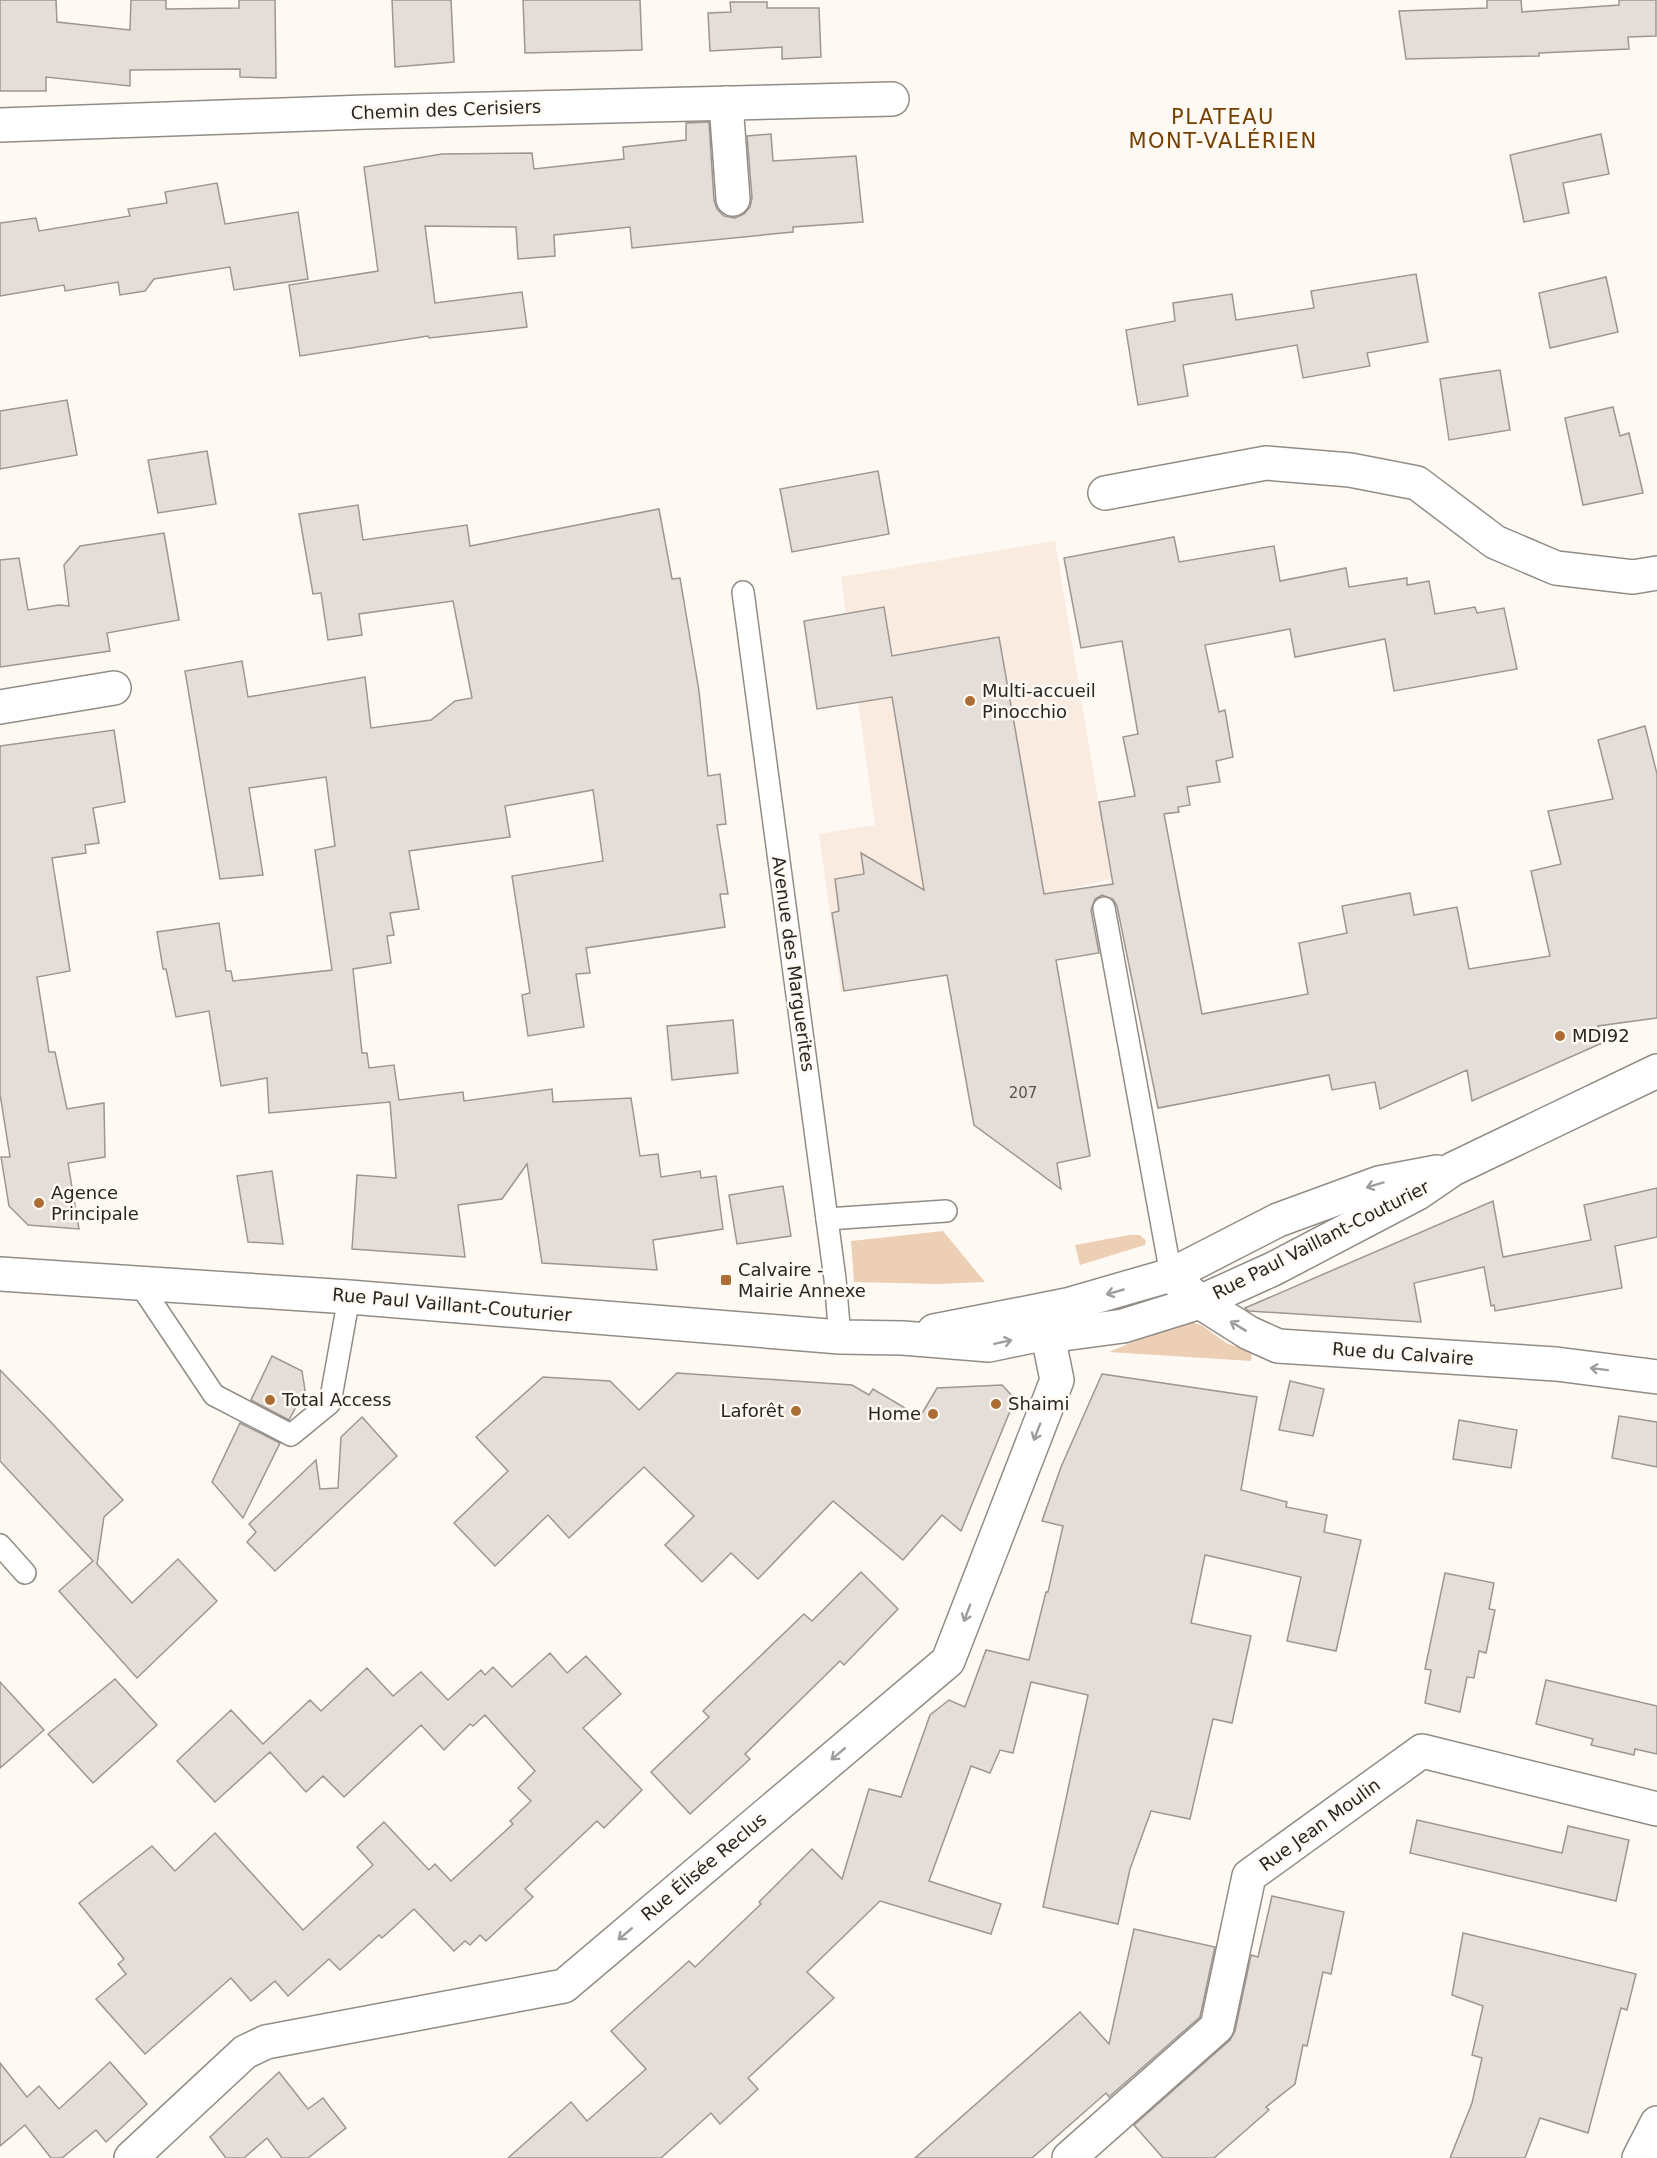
<svg xmlns="http://www.w3.org/2000/svg" width="1657" height="2158" viewBox="0 0 1657 2158" font-family="'DejaVu Sans',sans-serif">
<rect width="100%" height="100%" fill="#fff9f4"/>
<path fill="#f9ebe0" d="M1055,541l56,338 -66,16 10,65 -214,32 -22,-158 56,-9 -34,-248z"/>
<g fill="#edcfb6">
<path d="M943,1231l42,51 -48,2 -83,-2 -3,-41z"/>
<path d="M1129,1235h11l6,6 -1,4 -65,20 -5,-20z"/>
<path d="M1187,1321l14,4 27,19 24,7 -1,10 -142,-9 68,-29z"/>
</g>
<g fill="#e5ddd7" stroke="#9d9691" stroke-width="1.5">
<path d="M0,0h56l1,22 73,8 1,-30h35v9l73,-1v-8h36l1,78 -36,-1v-8l-110,1v16l-84,-9v14h-46z"/>
<path d="M392,0h59l3,62 -59,5z"/>
<path d="M523,0h117l2,50 -117,3z"/>
<path d="M1487,0h34l1,12 97,-7v-5h37v36l-28,1 1,12 -90,4v3l-133,3 -7,-48 88,-3z"/>
<path d="M730,2h37v6h52l2,49 -39,2v-12l-72,4 -2,-38 23,-1z"/>
<path d="M709,122l5,78 3,9 7,7 11,2 9,-4 6,-7 2,-9 -5,-62 24,-2 2,27 83,-5 7,66 -70,5v5l-161,16 -2,-21 -76,8 1,21 -37,3 -2,-32 -91,-1 10,77 87,-11 5,35 -98,11 -1,-2 -128,20 -11,-71 89,-14 -14,-104 78,-13 90,-1 2,16 90,-10 -1,-12 63,-7v-17z"/>
<path d="M1601,134l8,40 -46,9 6,30 -45,9 -14,-67z"/>
<path d="M217,183l8,41 73,-12 10,67 -74,11 -4,-23 -76,12 -9,12 -25,4 -2,-13 -53,9 -1,-6 -64,11v-73l36,-5 3,13 91,-15 -2,-7 39,-6 -2,-11z"/>
<path d="M1416,274l12,68 -61,11 3,13 -67,12 -6,-33 -114,20 5,31 -50,9 -12,-75 49,-9 -2,-18 59,-9 4,26 78,-12 -3,-17z"/>
<path d="M1606,277l12,55 -68,16 -11,-55z"/>
<path d="M1500,370l10,60 -61,10 -9,-61z"/>
<path d="M67,400l10,55 -77,14v-58z"/>
<path d="M1613,407l7,29 9,-3 14,60 -60,12 -18,-87z"/>
<path d="M207,451l9,53 -58,9 -10,-53z"/>
<path d="M878,471l11,63 -97,18 -12,-63z"/>
<path d="M358,505l5,35 104,-15 3,21 189,-37 13,70 8,-1 19,113 9,85 12,-2 6,50 -9,1 11,69h-8l5,33 -139,21 4,25 -14,1 8,53 -56,9 -6,-41 8,-2 -18,-117 91,-15 -10,-71 -88,16 5,31 -101,14 10,58 -29,4 4,22 -7,1 4,27 -38,6 9,84h5l2,15 25,-3 5,35 64,-8 1,9 88,-12 1,13 78,-4 9,58 18,-2 3,23 39,-6 1,7 15,-2 7,53 -70,11 4,30 -115,-7 -15,-99 -25,35 -44,6 7,52 -113,-8 5,-74 39,3 -6,-76 -121,11 -2,-35 -46,8 -12,-75 -33,6 -10,-48h-3l-6,-37 62,-9 7,48h5l2,10 99,-11 -17,-120 20,-4 -9,-69 -77,11 14,87 -43,4 -35,-208 57,-10 6,36 117,-20 6,51 60,-8 24,-19 17,-3 -19,-97 -94,13 3,21 -34,5 -7,-47 -8,1 -14,-80z"/>
<path d="M164,533l15,87 -72,13 3,18 -110,16v-107l19,-2 9,52 31,-5 10,1 -5,-41 16,-19z"/>
<path d="M1174,537l5,25 95,-16 6,35 66,-13 3,19 58,-9v7l22,-4 6,33 40,-7 2,6 27,-5 13,61 -123,22 -9,-52 -90,18 -5,-28 -85,16 14,67 6,-2 8,47 -17,4 4,21 -33,5 3,18 -12,2 1,5 -15,2 38,200 106,-20 -9,-51 48,-10 -5,-27 68,-13 4,22 43,-8 12,62 81,-13 -19,-85 30,-7 -13,-53 65,-12 -15,-59 47,-14 12,48v244l-59,8 4,17 -130,58 -5,-31 -87,39 -5,-27 -43,8 -3,-15 -171,33 -41,-202 -4,-7 -11,-4 -7,4 -4,11 8,43 -43,7 34,196 -33,7 4,26 -87,-64 -27,-150 -103,16 -12,-78 7,-2 -4,-32 29,-5 -3,-21 63,37 -32,-193 -75,12 -13,-88 80,-14 8,49 107,-19 45,257 69,-10 -14,-82 36,-6 -12,-59 15,-3 -16,-93 -41,7 -17,-90z"/>
<path d="M114,730l11,72 -32,6 6,35 -14,2 1,8 -34,5 18,113 -33,6 12,75h6l12,57 37,-6 1,54 -37,6 11,66 -51,-4 -19,-19 -8,-49h9l-10,-63v-348z"/>
<path d="M733,1020l5,53 -66,7 -5,-54z"/>
<path d="M272,1171l11,73 -35,-2 -11,-66z"/>
<path d="M783,1186l8,50 -54,8 -8,-49z"/>
<path d="M1657,1188v49l-42,9 7,42 -127,23 -1,-6 -3,1 -7,-39 -70,16 7,39 -172,-11 -4,-3 248,-107 10,56 88,-17 -7,-35z"/>
<path d="M272,1356l30,15 3,19 -16,30 -38,-20z"/>
<path d="M0,1370l48,49 75,81 -19,17 -7,47 35,39 46,-44 39,42 -80,77 -78,-87 34,-30 -93,-100z"/>
<path d="M677,1373l175,12 17,10 4,-6 47,28 17,-29 65,-3 13,14 -54,132 -19,-16 -39,45 -70,-59 -75,78 -27,-26 -29,29 -37,-37 29,-29 -50,-49 -75,71 -21,-23 -53,51 -41,-43 54,-52 -32,-34 67,-60 67,4 29,29z"/>
<path d="M1102,1374l155,23 -16,93 46,12 -1,5 41,8 -3,17 37,8 -25,111 -49,-10 14,-64 -96,-22 -14,68 60,13 -19,87 -19,-4 -23,100 -39,-8 -21,58 -12,55 -75,-17 45,-212 -57,-13 -18,71 -13,-3 -10,23 -19,-7 -42,115 72,23 -10,30 -111,-33 -73,71 27,26 -86,80 10,11 -38,35 -9,-11 -50,45h-153l63,-56 16,19 59,-52 -35,-38 78,-70 6,6 66,-63 -2,-2 53,-53 30,30 27,-90 32,8 29,-82 19,-15 16,7 21,-57 43,10 17,-68h2l15,-66 -21,-5 19,-54z"/>
<path d="M1290,1381l34,8 -11,47 -34,-6z"/>
<path d="M1619,1416l38,6v45l-45,-9z"/>
<path d="M362,1417l35,39 -122,115 -28,-29 9,-10 -7,-8 67,-64 4,29 18,-1 3,-51z"/>
<path d="M1459,1420l58,10 -6,38 -58,-9z"/>
<path d="M240,1423l40,20 -37,75 -31,-36z"/>
<path d="M861,1572l37,37 -54,56 -4,-4 -95,93 5,5 -60,55 -39,-42 58,-55 -6,-6 101,-97 8,7z"/>
<path d="M1445,1573l49,10 -5,26 6,1 -9,43 -7,-2 -5,27 -7,-1 -7,35 -35,-9 6,-33 -6,-1z"/>
<path d="M550,1653l17,20 19,-17 35,38 -38,34 59,62 -38,38 -7,-7 -72,68 8,8 -47,44 -6,-6 -10,10 -5,-4 -11,10 -40,-42 -32,29 -3,-3 -39,35 -11,-11 -41,37 -13,-15 -24,20 -20,-23 -86,76 -49,-55 30,-25 -8,-10 6,-5 -45,-56 73,-57 23,25 40,-38 88,97 70,-65 -16,-18 27,-25 45,48 6,-6 16,17 62,-57 -3,-3 21,-20 -13,-13 17,-17 -50,-56 -12,11 -3,-2 -26,26 -23,-25 -77,72 -21,-21 -17,16 -36,-40 -55,50 -38,-41 54,-51 32,34 47,-44 11,11 46,-43 26,28 28,-24 27,28 33,-30 4,5 8,-8 19,20z"/>
<path d="M115,1679l42,46 -64,58 -45,-49z"/>
<path d="M1546,1680l111,26v48l-22,-5 -1,6 -43,-10 2,-6 -57,-15z"/>
<path d="M0,1682l44,48 -44,38z"/>
<path d="M1417,1820l145,33 6,-27 61,14 -13,61 -206,-48z"/>
<path d="M1272,1896l72,16 -13,62 -8,-2 -16,74 -4,-1 -8,39 -29,23 3,3 -55,48h-51l-29,-33 96,-85 5,-9 16,-76 7,2z"/>
<path d="M1134,1929l81,18 -15,70 -91,80 -3,-4 -74,65h-117l165,-146 29,32z"/>
<path d="M1463,1933l173,41 -9,36 -6,-2 -33,125 -48,-15 -15,40h-75l22,-55 10,-45 -10,-3 11,-49 -31,-11z"/>
<path d="M110,2062l37,42 -41,38 -10,-12 -34,28h-11l-26,-33 -25,21v-83l27,34 12,-11 20,23z"/>
<path d="M279,2072l29,37 15,-11 23,30 -38,30h-26l-15,-20 -23,20h-18l-16,-21z"/>
</g>
<g fill="none" stroke-linecap="round" stroke-linejoin="round">
<defs>
<g id="lane">
<path d="M743,592l92,687 5,58"/>
<path d="M1104,908l67,367"/>
<path d="M827,1219l119,-8"/>
<path d="M139,1283l75,112 77,40 39,-32 19,-106"/>
<path d="M0,1545l25,28"/>
</g>
<g id="street">
<path d="M726,103l7,96"/>
<path d="M0,125l365,-13 527,-13"/>
<path d="M1105,493l161,-30 84,7 67,13 78,59 61,26 77,9 24,-4"/>
<path d="M0,707l114,-19"/>
<path d="M1171,1275l29,27 49,31 29,13 278,18 101,13"/>
<path d="M131,2158l114,-106 21,-10 298,-56 384,-325 109,-281 -9,-44 -20,-20"/>
<path d="M1069,2158l148,-131 32,-151 173,-125 235,58"/>
<path d="M1639,2158l18,-35"/>
</g>
<g id="primary">
<path d="M0,1274l349,23 491,40 63,1 86,7 48,-10 11,1 75,-10 77,-24 73,-33 145,-76 35,-24 204,-98"/>
<path d="M934,1331l133,-26 104,-30 107,-55 101,-37 58,-11"/>
</g>
</defs>
<use href="#lane" stroke="#928c86" stroke-width="24"/>
<use href="#street" stroke="#928c86" stroke-width="36"/>
<use href="#primary" stroke="#928c86" stroke-width="36"/>
<use href="#lane" stroke="#fff" stroke-width="21"/>
<use href="#street" stroke="#fff" stroke-width="33"/>
<use href="#primary" stroke="#fff" stroke-width="33"/>
</g>
<defs><path id="oneway-shaft" d="M-6 0H5M1.5-3L5.5 0L1.5 3" fill="none" stroke-width="1.6" stroke-linecap="round" stroke-linejoin="round" transform="scale(1.5)"/></defs>
<g stroke="#9e9d9c">
<use href="#oneway-shaft" transform="translate(1375 1185) rotate(163)"/>
<use href="#oneway-shaft" transform="translate(1115 1292) rotate(164)"/>
<use href="#oneway-shaft" transform="translate(1238 1326) rotate(-149)"/>
<use href="#oneway-shaft" transform="translate(1003 1342) rotate(-12)"/>
<use href="#oneway-shaft" transform="translate(1599 1369) rotate(-173)"/>
<use href="#oneway-shaft" transform="translate(1037 1432) rotate(111)"/>
<use href="#oneway-shaft" transform="translate(967 1613) rotate(111)"/>
<use href="#oneway-shaft" transform="translate(838 1754) rotate(140)"/>
<use href="#oneway-shaft" transform="translate(625 1934) rotate(140)"/>
</g>
<g fill="#ab6d33" stroke="#fff9f4" stroke-width="2">
<circle cx="970" cy="701" r="6"/>
<circle cx="1560" cy="1036" r="6"/>
<circle cx="39" cy="1203" r="6"/>
<rect x="720" y="1274" width="12" height="12" rx="3"/>
<circle cx="270" cy="1400" r="6"/>
<circle cx="996" cy="1404" r="6"/>
<circle cx="796" cy="1411" r="6"/>
<circle cx="933" cy="1414" r="6"/>
</g>
<g text-anchor="middle" stroke-width="5" stroke-linejoin="round" paint-order="stroke">
<g font-size="15" fill="#575350">
<text x="1023" y="1098">207</text>
</g>
<g font-size="18" fill="#282523" stroke="#fff9f4">
<text transform="translate(446 110) rotate(-2)" y="6">Chemin des Cerisiers</text>
<text transform="translate(793 964) rotate(82)" y="6">Avenue des Marguerites</text>
<text transform="translate(1321 1240) rotate(-27)" y="6">Rue Paul Vaillant-Couturier</text>
<text transform="translate(452 1305) rotate(5)" y="6">Rue Paul Vaillant-Couturier</text>
<text transform="translate(1403 1354) rotate(4)" y="6">Rue du Calvaire</text>
<text transform="translate(1320 1825) rotate(-36)" y="6">Rue Jean Moulin</text>
<text transform="translate(704 1867) rotate(-40)" y="6">Rue Élisée Reclus</text>
</g>
<g font-size="18" fill="#282523" stroke="#fff9f4" text-anchor="start">
<text x="982" y="697">Multi-accueil<tspan x="982" dy="21">Pinocchio</tspan></text>
<text x="1572" y="1042">MDI92</text>
<text x="51" y="1199">Agence<tspan x="51" dy="21">Principale</tspan></text>
<text x="738" y="1276">Calvaire -<tspan x="738" dy="21">Mairie Annexe</tspan></text>
<text x="282" y="1406">Total Access</text>
<text x="1008" y="1410">Shaimi</text>
<text x="784" y="1417" text-anchor="end">Laforêt</text>
<text x="921" y="1420" text-anchor="end">Home</text>
</g>
<g font-size="21" letter-spacing="1.5" fill="#754000" stroke="#fff9f4">
<text x="1223" y="124">PLATEAU<tspan x="1223" dy="24">MONT-VALÉRIEN</tspan></text>
</g>
</g>
</svg>
